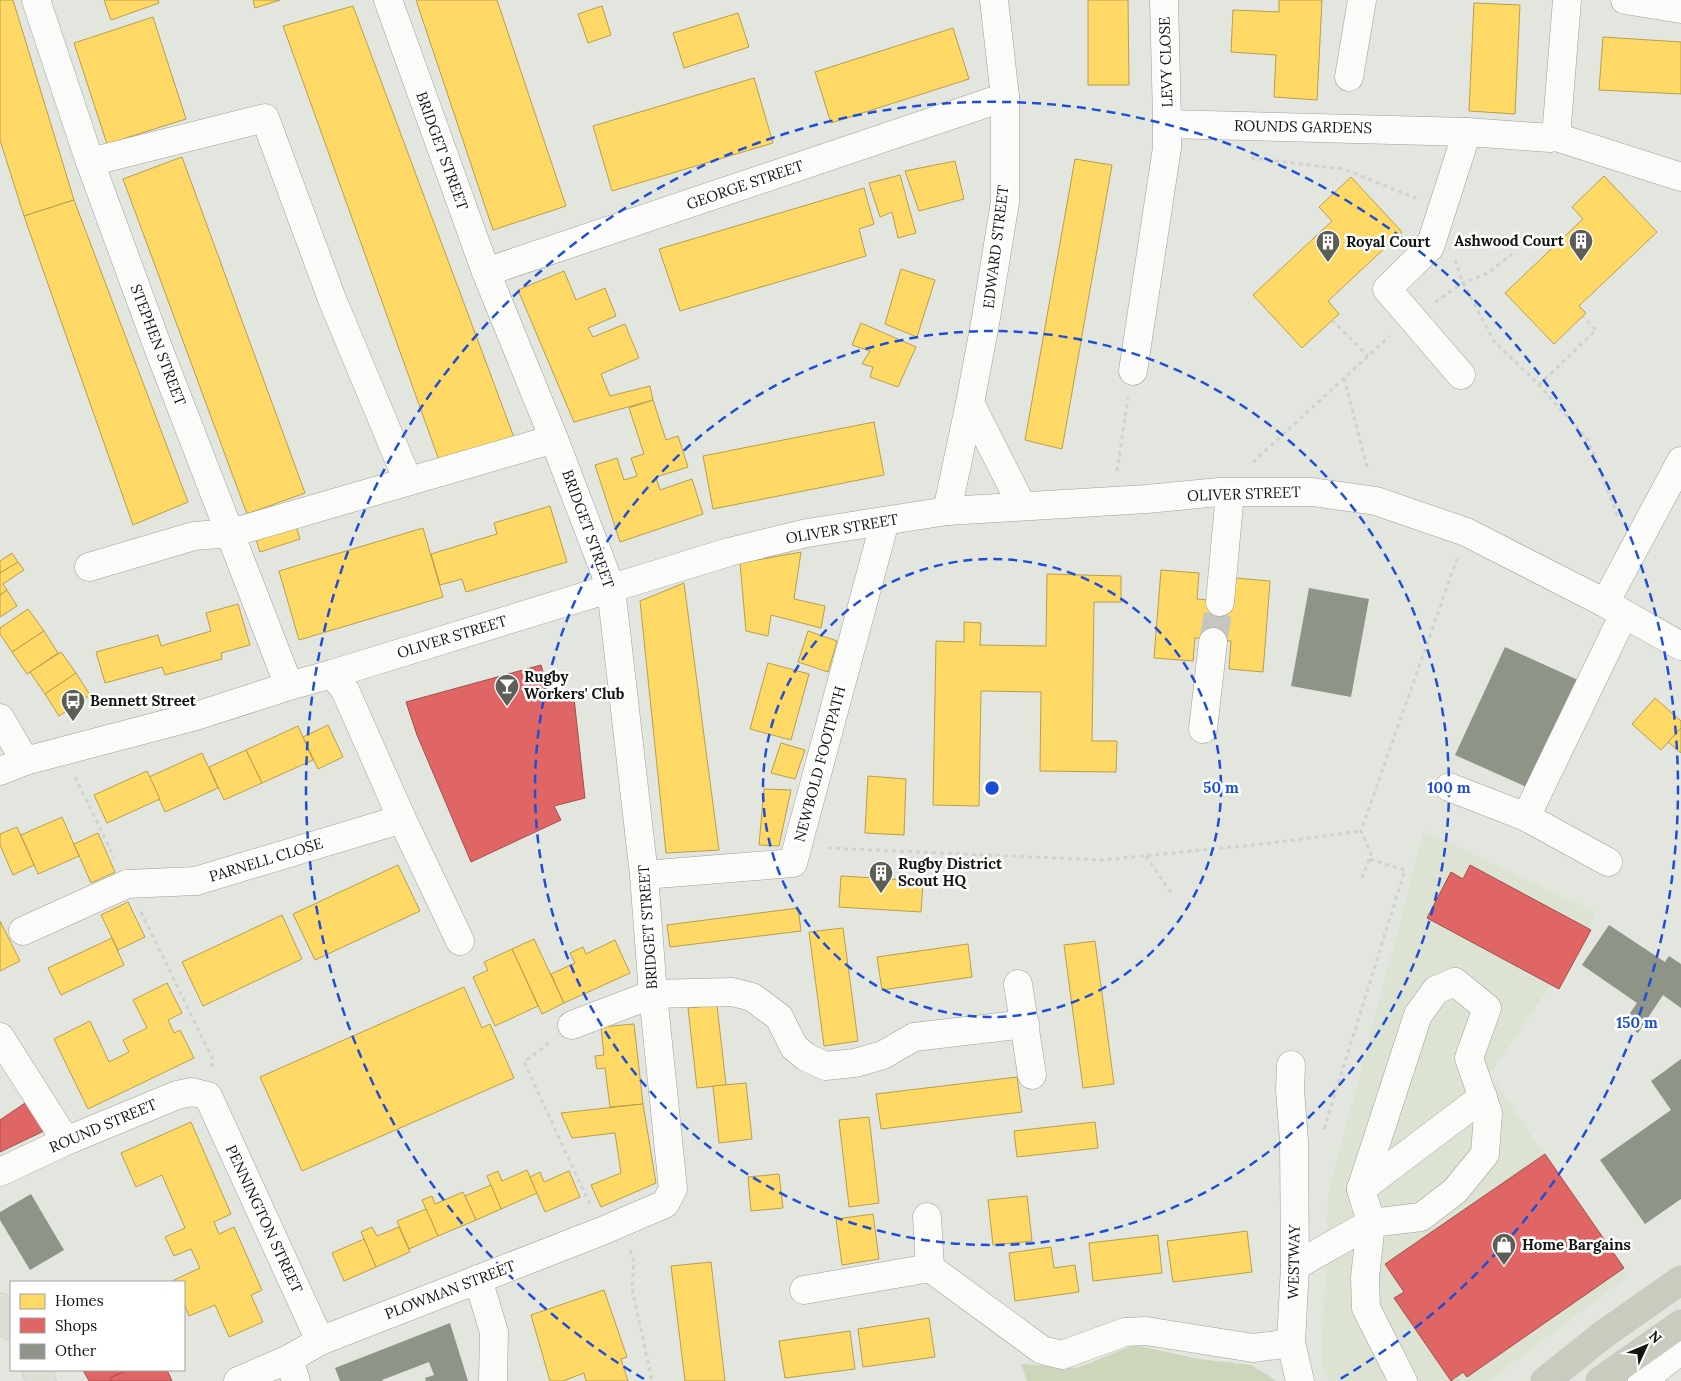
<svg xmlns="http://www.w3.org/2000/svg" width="1681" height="1381" viewBox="0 0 1681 1381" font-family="Lora,serif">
<rect width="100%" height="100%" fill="#e3e6de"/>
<path fill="#dce3d2" d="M1424,831l171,81 -5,15 -100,147 137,203 -138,104h-161l-6,-18 6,-168z"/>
<path fill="#ccd6bb" d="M1134,1345l65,14 52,6 23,14 1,2h-248l-6,-17 56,4z"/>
<g fill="#ffd966" stroke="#b89e4c">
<path d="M0,0h13l61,200 -50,16 -24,-76z"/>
<path d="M104,0h54l1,3 -48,17z"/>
<path d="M253,0h27l-25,8z"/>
<path d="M416,0h81l69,206 -73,24z"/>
<path d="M1088,0h40l1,85h-41z"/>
<path d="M1279,0h43l-5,100 -43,-3 2,-42 -45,-3 2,-42 46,2z"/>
<path d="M1474,3l46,2 -5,109 -46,-3z"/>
<path d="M353,6l162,434 -75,23 -157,-437z"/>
<path d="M602,6l9,29 -23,8 -10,-29z"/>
<path d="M738,13l11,34 -65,21 -11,-35z"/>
<path d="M153,17l33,102 -79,25 -33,-101z"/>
<path d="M953,28l16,51 -138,44 -16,-51z"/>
<path d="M1603,37l78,5v52l-82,-4z"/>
<path d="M754,78l19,65 -161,48 -19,-65z"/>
<path d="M182,157l123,336 -58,21 -124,-335z"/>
<path d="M1075,159l37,6 -50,284 -37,-9z"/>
<path d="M955,161l9,38 -45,12 -14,-40z"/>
<path d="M900,175l16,58 -18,5 -6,-26 -12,5 -11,-34z"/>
<path d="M1604,176l53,56 -78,74 7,7 -32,31 -49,-51 78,-74 -11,-12z"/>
<path d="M1351,177l51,55 -74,69 11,13 -37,34 -49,-53 79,-74 -13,-14z"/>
<path d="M864,188l10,36 -15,5 7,27 -186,55 -21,-62z"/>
<path d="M74,200l114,302 -55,23 -109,-309z"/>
<path d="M901,269l34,11 -18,57 -32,-13z"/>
<path d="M564,271l12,29 29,-12 11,28 -28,12 5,9 32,-13 14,34 -38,16 9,22 40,-10 3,14 -79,22 -56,-132z"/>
<path d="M861,323l55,24 -18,40 -28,-10 3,-10 -11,-3 8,-13 -18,-6z"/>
<path d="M653,400l13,40 12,-4 10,31 -32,10 4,13 32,-11 11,35 -83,28 -25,-77 22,-7 7,22 13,-4 -6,-18 13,-4 -15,-46z"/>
<path d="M874,422l10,53 -171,34 -10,-53z"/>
<path d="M550,506l17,56 -101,30 -4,-13 -22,6 -9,-31 66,-20 -3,-11z"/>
<path d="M295,523l5,16 -40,13 -7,-22z"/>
<path d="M423,528l20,69 -144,43 -20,-69z"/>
<path d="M801,552l-7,47 31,7 -4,22 -50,-13 -3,21 -22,-5 -6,-68z"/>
<path d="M12,553l6,9 -18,11v-12z"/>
<path d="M18,562l6,8 -21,14 4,6 -7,5v-22z"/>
<path d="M1161,570l38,3 -2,26 36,3 2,-24 35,3 -7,91 -34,-3 2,-28 -36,-3 -2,23 -39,-3z"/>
<path d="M1047,574l74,2v26h-27l-2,139h25l-1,31 -76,-1 1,-79 -60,-1 -2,115 -46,-1 3,-164 28,1v-20l17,1 -1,22 66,1z"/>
<path d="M684,583l35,267 -53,3 -26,-252z"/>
<path d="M7,590l10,16 -17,11v-22z"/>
<path d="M238,604l12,41 -29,8 1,6 -57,16 -3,-8 -57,16 -9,-31 62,-17 3,11 50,-15 -5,-18z"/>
<path d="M28,609l16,22 -32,21 -12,-18v-6z"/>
<path d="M44,631l14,22 -31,21 -15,-22z"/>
<path d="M808,631l29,10 -9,31 -30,-10z"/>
<path d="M61,652l15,21 -31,21 -15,-22z"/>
<path d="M768,663l41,11 -18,66 -41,-11z"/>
<path d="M76,673l14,22 -31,21 -14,-22z"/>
<path d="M1655,698l26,23v7l-20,22 -29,-26z"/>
<path d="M328,725l15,32 -25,12 -15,-32z"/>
<path d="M298,726l15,34 -51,23 -16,-33z"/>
<path d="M1681,728v25l-13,-11z"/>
<path d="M781,743l24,7 -10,29 -24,-6z"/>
<path d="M246,750l16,33 -38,17 -15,-33z"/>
<path d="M202,753l16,35 -53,24 -16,-35z"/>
<path d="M147,771l13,28 -53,24 -13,-28z"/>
<path d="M868,776l38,3 -2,56 -39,-2z"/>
<path d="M764,789l27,1 -12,56 -20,-1z"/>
<path d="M62,817l17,39 -41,18 -17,-39z"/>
<path d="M17,827l17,38 -21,10 -13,-30v-11z"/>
<path d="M98,833l17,39 -24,11 -17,-39z"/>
<path d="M398,865l22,46 -105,49 -22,-46z"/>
<path d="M841,876l82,5 -2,31 -82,-5z"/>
<path d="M128,902l17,35 -27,13 -17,-35z"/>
<path d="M798,908l3,23 -131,16 -3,-22z"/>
<path d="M282,915l20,44 -99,47 -21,-44z"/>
<path d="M0,921l20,40 -20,10z"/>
<path d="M843,928l15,113 -34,5 -15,-114z"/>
<path d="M112,938l12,27 -63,30 -13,-27z"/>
<path d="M534,939l30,64 -22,11 -30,-65z"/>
<path d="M615,940l15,33 -66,30 -13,-29 24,-11 -5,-10 13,-6 3,7z"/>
<path d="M1095,941l19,143 -31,4 -19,-143z"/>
<path d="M968,944l4,33 -90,13 -5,-33z"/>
<path d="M512,949l26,57 -43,20 -22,-49 15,-7 -4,-8z"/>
<path d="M167,983l15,30 -14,7 6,13 6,-3 14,28 -106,51 -34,-70 36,-18 19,41 20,-10 -6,-12 24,-12 -14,-28z"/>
<path d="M464,987l18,41 8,-4 24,54 -212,93 -42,-94z"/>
<path d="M717,1005l9,80 -29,3 -9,-80z"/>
<path d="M634,1024l9,80 -33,3 -5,-39 -8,1 -2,-13 9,-1 -3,-28z"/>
<path d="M1017,1077l5,35 -141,17 -5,-35z"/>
<path d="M746,1083l6,56 -33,4 -6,-57z"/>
<path d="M643,1104l13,79 -55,24 -10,-22 30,-12 -6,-40 -43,5 -11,-25z"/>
<path d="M869,1117l10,86 -30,4 -10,-87z"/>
<path d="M191,1122l40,92 -17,8 5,12 15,-7 28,63 -11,5 12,27 -34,15 -14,-32 -26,11 -5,-13v-21h-9l-1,-2 26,-12 -9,-19 -17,7 -9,-19 20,-9 -23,-53 -26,12 -15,-34z"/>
<path d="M1095,1122l3,26 -81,9 -3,-26z"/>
<path d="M527,1170l10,23 -36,16 -14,-33 11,-5 4,10z"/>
<path d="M569,1171l11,26 -35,15 -15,-35 10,-5 4,10z"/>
<path d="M779,1174l4,34 -32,3 -3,-34z"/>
<path d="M491,1185l10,24 -25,11 -11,-24z"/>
<path d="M463,1192l13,28 -38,16 -16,-36 10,-4 3,8z"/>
<path d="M1027,1196l5,45 -39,4 -5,-45z"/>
<path d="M426,1209l12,27 -29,13 -12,-28z"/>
<path d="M873,1214l6,45 -37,6 -6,-46z"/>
<path d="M372,1227l5,9 22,-9 11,25 -34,15 -15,-35z"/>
<path d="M1247,1231l5,41 -79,10 -6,-41z"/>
<path d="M1158,1235l4,38 -69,8 -4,-38z"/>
<path d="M364,1239l12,28 -32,14 -12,-28z"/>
<path d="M1051,1247l3,21 21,-3 4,27 -64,9 -6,-48z"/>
<path d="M711,1262l14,119h-40l-14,-115z"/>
<path d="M604,1290l23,67 -6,2 7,22h-42l-2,-8 -21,8h-13l-19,-66z"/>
<path d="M929,1318l6,39 -72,10 -5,-38z"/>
<path d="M850,1331l5,38 -70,9 -6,-37z"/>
</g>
<g fill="#e06666" stroke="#a24e4c">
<path d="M541,665l11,37 22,-4 11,100 -31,8 7,14 -90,42 -54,-127 -11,-33z"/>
<path d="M1470,865l121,65 -32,59 -132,-71 24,-46 12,7z"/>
<path d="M28,1101l18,29 -46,22v-32z"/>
<path d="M1545,1154l79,114 -157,109 -4,-5 -12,9 -57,-83 10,-6 -19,-28z"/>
<path d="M83,1370h54l-20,11h-28z"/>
<path d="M127,1370h40l5,11h-61l-1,-3z"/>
</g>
<g fill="#8f9488">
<path d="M1309,588l60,11 -18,98 -60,-11z"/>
<path d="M1505,647l73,33 -49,108 -74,-33z"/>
<path d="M1609,925l56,37 4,-6 12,8v44l-18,-13 -25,38 -15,-10 14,-20 -55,-38z"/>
<path d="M1681,1059v140l-36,25 -45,-64 71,-50 -20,-29z"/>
<path d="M31,1194l33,56 -34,20 -30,-50v-8z"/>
<path d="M450,1323l18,58h-42l-1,-3 9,-3 -5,-13 -47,18 1,1h-43l-5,-13z"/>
</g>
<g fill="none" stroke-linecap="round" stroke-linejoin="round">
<path stroke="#c4c7bf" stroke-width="28" stroke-dasharray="28 14" stroke-linecap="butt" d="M1213,642l7,-40"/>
<defs>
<g id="minor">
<path d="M36,0l54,162 69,188 130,336"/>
<path d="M1625,0l56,9"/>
<path d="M1349,77l13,-77"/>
<path d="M1167,124l300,8 83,6 6,-1 125,40"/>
<path d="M1556,137l11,-137"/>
<path d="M90,162l175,-44 67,181 76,182"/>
<path d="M486,272l519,-175"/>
<path d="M1133,371l34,-223v-29l-3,-119"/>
<path d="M1461,375l-74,-86 43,-42 37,-115"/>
<path d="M970,403l52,103"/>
<path d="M947,511l23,-108 16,-85 19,-116v-105l-11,-97"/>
<path d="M89,567l105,-31 37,-3 323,-94"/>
<path d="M1220,602l10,-109"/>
<path d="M1605,603l76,-142"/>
<path d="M332,674l13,16 57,129 58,122"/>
<path d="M0,718l25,43"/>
<path d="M1203,729l10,-87"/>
<path d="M0,771l25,-10 171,-45 93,-30 43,-12 397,-122 78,-19 140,-22 200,-12 72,-7h93l64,9 90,31 139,71 76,43"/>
<path d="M1449,787l77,30"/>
<path d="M1608,862l-82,-45 98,-203"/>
<path d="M644,875l149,-12 92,-342"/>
<path d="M23,931l104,-47 69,-3 206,-62"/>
<path d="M1018,984l14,91"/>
<path d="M572,1025l81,-31 79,-2 20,5 27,20 15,30 12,10 19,9 30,-3 28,-8 31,-18 111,-13"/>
<path d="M0,1037l66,104"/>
<path d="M1291,1065l-1,25 4,51 1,125 -4,77 9,38"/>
<path d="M0,1172l66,-31 111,-46 15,-3 16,4 112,245"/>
<path d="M1361,1189l122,-92"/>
<path d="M927,1217l3,51"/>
<path d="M1295,1266l76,-43 50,-6 34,-26 30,-37 3,-41 -19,-55 18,-50 -32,-26 -19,8 -18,25 -57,174 10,34 -6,54 1,31 37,73"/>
<path d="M478,1279l16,53 -1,49"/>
<path d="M804,1290l126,-22 112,82 20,5 63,-23 21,-1 107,17 38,-5"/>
<path d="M289,1359l7,22"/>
<path d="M238,1381l51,-22 31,-18 282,-110 63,-27 8,-15 -20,-195 -9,-119 -33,-287 -57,-149 -68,-167 -98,-272"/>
<path d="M1642,1381l39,-31"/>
</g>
<g id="major">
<path d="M0,1307l11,19"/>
<path d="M36,1370l6,11"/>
</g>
<g id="highway">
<path d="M1545,1381l59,-47 77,-54"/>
<path d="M1600,1381l81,-57"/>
</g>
</defs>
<use href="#minor" stroke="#9da09a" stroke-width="29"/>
<use href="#major" stroke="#c1c3bf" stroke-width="29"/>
<use href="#highway" stroke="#c1c3bf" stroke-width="29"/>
<g stroke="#d0d2cf" stroke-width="3" stroke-dasharray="4 4" stroke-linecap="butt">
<path d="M1251,158l93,11 72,29"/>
<path d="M1455,260l8,23 31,58 45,44 49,55 30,77"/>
<path d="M1435,302l28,-19 25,-10 24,-19"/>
<path d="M1332,320l36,36"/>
<path d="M1344,378l24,93"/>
<path d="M1539,385l57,-55 -13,-13"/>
<path d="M1253,462l137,-126"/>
<path d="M1117,471l11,-73"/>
<path d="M75,777l39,80"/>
<path d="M828,848l274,12 170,-17 89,-12"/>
<path d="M1146,856l26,38"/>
<path d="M1362,878l9,-24 -10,-23 96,-272"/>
<path d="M141,912l72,148 -1,7"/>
<path d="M549,1043l-25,19 66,143"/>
<path d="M1324,1129l81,-259 -36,-11"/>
<path d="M630,1250l4,11 -2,27 20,93"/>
<path d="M1455,1378l2,3"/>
</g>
<use href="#minor" stroke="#fbfbfa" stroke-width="28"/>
<use href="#major" stroke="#dcdfd6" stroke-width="28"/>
<use href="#highway" stroke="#c8ccbe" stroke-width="28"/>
</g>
<g fill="none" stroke="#1d4ed8" stroke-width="2.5" stroke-dasharray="9 6">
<circle cx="992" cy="788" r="229"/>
<circle cx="992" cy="788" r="457"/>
<path d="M644 1379A686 686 0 1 1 1340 1379"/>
</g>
<defs>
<symbol id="building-pin" viewBox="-11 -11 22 30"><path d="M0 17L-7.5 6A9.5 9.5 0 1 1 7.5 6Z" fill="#5c5e58" stroke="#fff"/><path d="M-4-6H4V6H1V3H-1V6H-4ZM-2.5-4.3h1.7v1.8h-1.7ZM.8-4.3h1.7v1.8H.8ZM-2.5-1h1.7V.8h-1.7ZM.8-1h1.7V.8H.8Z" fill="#fff"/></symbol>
<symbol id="bar-pin" viewBox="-11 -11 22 30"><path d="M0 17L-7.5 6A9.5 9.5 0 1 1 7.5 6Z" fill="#5c5e58" stroke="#fff"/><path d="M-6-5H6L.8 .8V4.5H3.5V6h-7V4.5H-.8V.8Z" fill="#fff"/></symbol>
<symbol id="bus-pin" viewBox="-11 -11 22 30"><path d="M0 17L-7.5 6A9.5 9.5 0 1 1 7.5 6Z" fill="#5c5e58" stroke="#fff"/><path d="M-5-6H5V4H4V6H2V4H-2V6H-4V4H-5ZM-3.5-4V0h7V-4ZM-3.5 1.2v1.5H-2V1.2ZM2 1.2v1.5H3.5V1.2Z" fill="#fff"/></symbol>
<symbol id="shop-pin" viewBox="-11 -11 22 30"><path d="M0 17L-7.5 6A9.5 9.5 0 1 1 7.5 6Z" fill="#5c5e58" stroke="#fff"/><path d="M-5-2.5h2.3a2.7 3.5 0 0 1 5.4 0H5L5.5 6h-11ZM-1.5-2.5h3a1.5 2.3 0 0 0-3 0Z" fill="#fff"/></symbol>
</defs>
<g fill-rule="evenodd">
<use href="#building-pin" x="1567" y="227" width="28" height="38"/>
<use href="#building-pin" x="1314" y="228" width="28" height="38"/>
<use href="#bar-pin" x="493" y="672" width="28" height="38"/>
<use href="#bus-pin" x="59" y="687" width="28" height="38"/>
<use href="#building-pin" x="867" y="859" width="28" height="38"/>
<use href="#shop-pin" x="1490" y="1231" width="28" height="38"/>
</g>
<g text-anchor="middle" stroke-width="5" stroke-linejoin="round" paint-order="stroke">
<g font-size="15" fill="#131510" stroke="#fff">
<text transform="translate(1166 62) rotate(-92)" y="5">LEVY CLOSE</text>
<text transform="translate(1303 127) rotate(1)" y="5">ROUNDS GARDENS</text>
<text transform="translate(442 151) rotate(70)" y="5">BRIDGET STREET</text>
<text transform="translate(745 185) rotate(-19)" y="5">GEORGE STREET</text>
<text transform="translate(996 247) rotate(-83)" y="5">EDWARD STREET</text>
<text transform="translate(158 345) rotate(69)" y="5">STEPHEN STREET</text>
<text transform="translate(1244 494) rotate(-2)" y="5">OLIVER STREET</text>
<text transform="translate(588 529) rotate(70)" y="5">BRIDGET STREET</text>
<text transform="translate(842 529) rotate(-10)" y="5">OLIVER STREET</text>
<text transform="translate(452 637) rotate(-17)" y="5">OLIVER STREET</text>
<text transform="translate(820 764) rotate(-75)" y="5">NEWBOLD FOOTPATH</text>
<text transform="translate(266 860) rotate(-17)" y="5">PARNELL CLOSE</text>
<text transform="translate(648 927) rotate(-94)" y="5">BRIDGET STREET</text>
<text transform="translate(103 1126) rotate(-23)" y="5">ROUND STREET</text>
<text transform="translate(264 1219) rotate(65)" y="5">PENNINGTON STREET</text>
<text transform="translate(1294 1262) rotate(-89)" y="5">WESTWAY</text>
<text transform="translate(450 1290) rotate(-21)" y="5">PLOWMAN STREET</text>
</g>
<g font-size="15" font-weight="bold" fill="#131510" stroke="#fff" text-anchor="start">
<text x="1564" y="246" text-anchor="end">Ashwood Court</text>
<text x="1346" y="247">Royal Court</text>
<text x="524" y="682">Rugby<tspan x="524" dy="17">Workers' Club</tspan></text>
<text x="90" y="706">Bennett Street</text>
<text x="898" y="869">Rugby District<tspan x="898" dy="17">Scout HQ</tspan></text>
<text x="1522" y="1250">Home Bargains</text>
</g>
</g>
<circle cx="992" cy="788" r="8" fill="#1d4ed8" stroke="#fff" stroke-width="2.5"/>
<g font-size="15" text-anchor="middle" font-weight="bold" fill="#1d4ed8" stroke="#fff" stroke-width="5" stroke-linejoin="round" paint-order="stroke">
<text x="1221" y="793">50 m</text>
<text x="1449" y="793">100 m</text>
<text x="1637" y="1028">150 m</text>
</g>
<rect x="10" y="1281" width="175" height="90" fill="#ffffff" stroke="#a1a19f"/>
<rect x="20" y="1294" width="25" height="15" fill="#ffd966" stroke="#a1a19f"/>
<text x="55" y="1306" font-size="15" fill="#131510">Homes</text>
<rect x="20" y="1318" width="25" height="15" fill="#e06666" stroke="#a1a19f"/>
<text x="55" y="1331" font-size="15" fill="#131510">Shops</text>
<rect x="20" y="1344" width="25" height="15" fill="#8f9488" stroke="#a1a19f"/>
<text x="55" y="1356" font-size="15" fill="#131510">Other</text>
<g transform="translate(1646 1346) rotate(46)" stroke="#ffffff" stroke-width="4" paint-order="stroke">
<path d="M0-4L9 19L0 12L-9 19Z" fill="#131510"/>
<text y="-8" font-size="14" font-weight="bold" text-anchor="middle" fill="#131510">N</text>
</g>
</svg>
